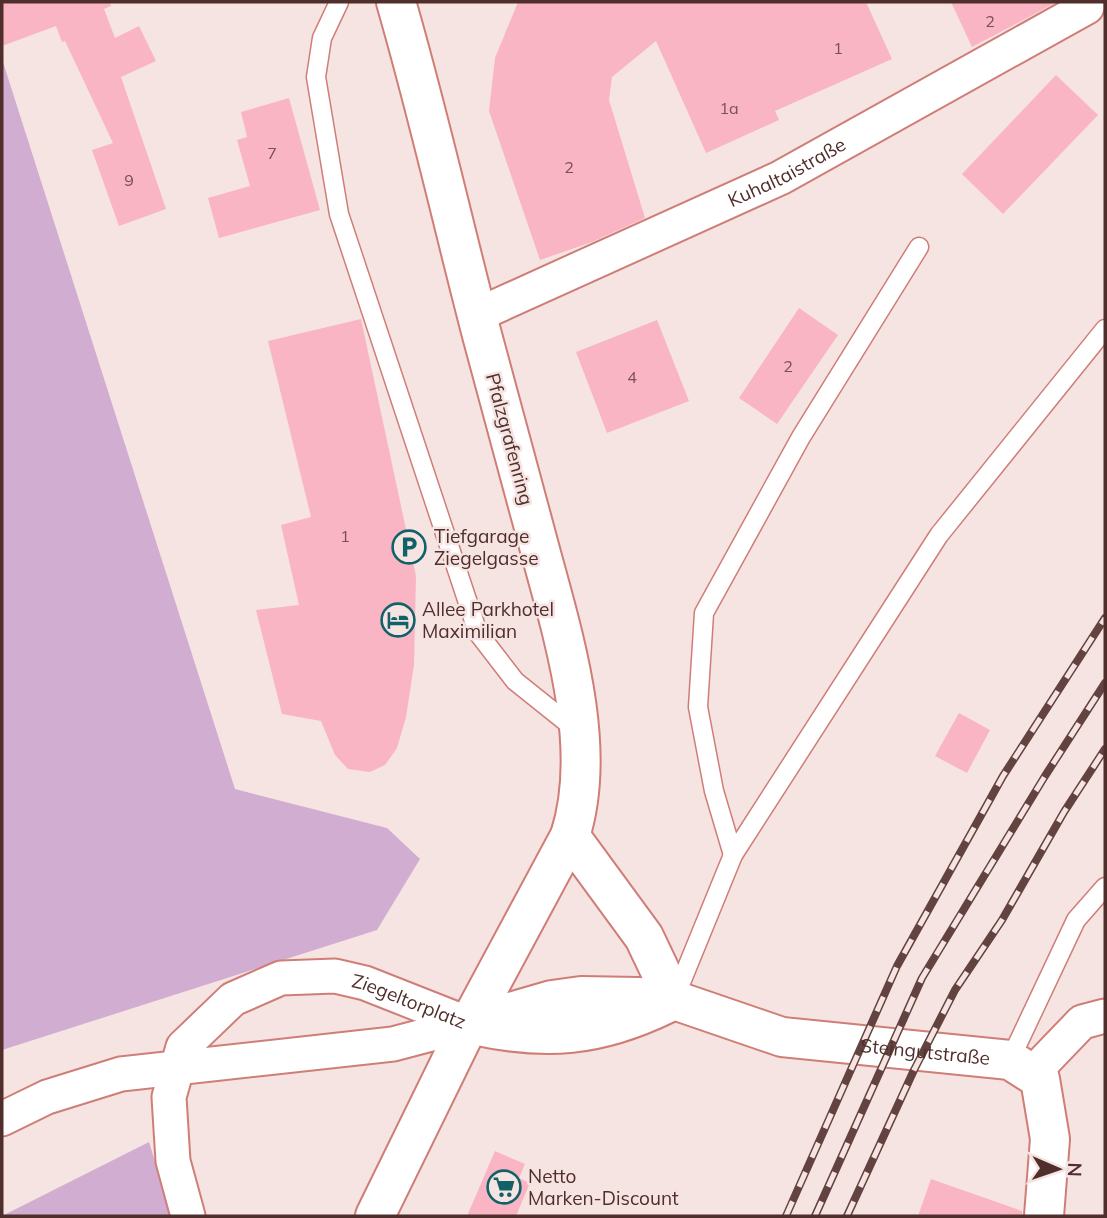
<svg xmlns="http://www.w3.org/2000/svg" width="1107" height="1218" viewBox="0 0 1107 1218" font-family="Mulish,sans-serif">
<rect width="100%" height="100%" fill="#f6e4e2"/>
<g fill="#d0add1">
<path d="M2,59l233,730 152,39 33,31 -43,71 -375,120z"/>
<path d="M149,1142l23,74h-170z"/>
</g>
<g fill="#f9b5c3">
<path d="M2,2h108l1,4 -7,3 11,29 24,-12 17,35 -35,16 45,132 -47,17 -27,-76 21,-7 -48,-102 -3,1 -6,-16 -54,20z"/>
<path d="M518,2h348l26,57 -117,52 4,9 -73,33 -50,-112 -44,36 -3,23 36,118 -53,24 -52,18 -51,-149 6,-53z"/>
<path d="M951,2h106l-85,45z"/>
<path d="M1056,75l42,40 -95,99 -41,-40z"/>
<path d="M289,98l31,112 -101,28 -11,-40 42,-12 -13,-46 10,-3 -6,-25z"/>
<path d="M799,308l39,27 -61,89 -38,-26z"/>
<path d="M361,319l55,257 -2,89 -8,52 -9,31 -12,17 -15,7 -22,-3 -13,-14 -14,-34 -39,-7 -26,-104 43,-5 -18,-80 30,-8 -43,-176z"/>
<path d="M657,320l32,81 -82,32 -31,-81z"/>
<path d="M959,713l31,17 -23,43 -32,-17z"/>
<path d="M495,1151l30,13 -6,14 11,5 -14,33h-49z"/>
<path d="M931,1179l91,32v5h-104z"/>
</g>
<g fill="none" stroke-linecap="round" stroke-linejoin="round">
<defs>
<g id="lane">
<path d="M339,2l-17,36 -6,39 23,137 139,419 37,48 60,48"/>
<path d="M733,855l-19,-64 -16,-84 6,-94 97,-176 118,-190"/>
<path d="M675,997l58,-142 206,-320 166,-206"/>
<path d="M1010,1060l66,-140 29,-33"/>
</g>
<g id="street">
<path id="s1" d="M477,315l303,-137 307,-171"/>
<path d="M1032,1074l50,-52 23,-6"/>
<path d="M2,1119l45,-22 74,-23 272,-30 76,-20"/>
<path id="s2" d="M188,1216l-15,-55 -4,-64 14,-50 50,-48 48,-21 54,-2 30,7 104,41"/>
</g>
<g id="secondary">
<path d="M570,836l74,101 30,63"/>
<path id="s3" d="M469,1024l83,-24 29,-4 57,1 36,3 108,37 228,23 30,19 10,60 -6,77"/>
<path d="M473,1025c73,16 125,12 193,-21"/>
<path d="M375,1216l94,-192 101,-188c30,-93 -10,-210 -34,-301 -18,-67 -36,-133 -54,-200 -29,-111 -54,-223 -86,-333"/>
</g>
</defs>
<use href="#lane" stroke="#cf7e77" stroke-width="21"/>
<use href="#street" stroke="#cf7e77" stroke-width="37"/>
<use href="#secondary" stroke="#cf7e77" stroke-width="42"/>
<use href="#lane" stroke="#fff" stroke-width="18"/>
<use href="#street" stroke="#fff" stroke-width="33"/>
<use href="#secondary" stroke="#fff" stroke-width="38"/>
<defs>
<g id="rail">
<path d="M786,1216l111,-250 106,-190 102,-158"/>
<path d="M815,1216l107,-238 123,-202 60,-93"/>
<path d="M847,1216l67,-146 41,-80 47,-70 62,-108 41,-63"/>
</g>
</defs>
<use href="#rail" stroke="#634340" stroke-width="8"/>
<use href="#rail" stroke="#f6e4e2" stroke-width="5" stroke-dasharray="16" stroke-linecap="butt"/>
</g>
<defs>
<symbol id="parking-ring" viewBox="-11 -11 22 22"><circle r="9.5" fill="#f6e4e2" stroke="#116169" stroke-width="1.5"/><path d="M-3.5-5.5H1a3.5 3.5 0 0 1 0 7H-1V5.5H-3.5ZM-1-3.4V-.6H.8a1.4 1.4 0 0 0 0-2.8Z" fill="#116169"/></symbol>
<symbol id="hotel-ring" viewBox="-11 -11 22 22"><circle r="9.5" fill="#f6e4e2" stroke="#116169" stroke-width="1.5"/><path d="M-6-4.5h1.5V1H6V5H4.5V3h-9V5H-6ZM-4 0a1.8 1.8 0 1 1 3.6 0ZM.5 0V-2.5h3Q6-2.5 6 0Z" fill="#116169"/></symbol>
<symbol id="supermarket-ring" viewBox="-11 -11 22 22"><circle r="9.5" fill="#f6e4e2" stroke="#116169" stroke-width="1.5"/><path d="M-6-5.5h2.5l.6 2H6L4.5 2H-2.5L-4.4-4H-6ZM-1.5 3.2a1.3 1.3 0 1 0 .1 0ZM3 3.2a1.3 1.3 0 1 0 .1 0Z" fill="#116169"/></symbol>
</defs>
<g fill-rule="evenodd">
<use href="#parking-ring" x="390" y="528" width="38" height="38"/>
<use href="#hotel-ring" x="379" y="601" width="38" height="38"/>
<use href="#supermarket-ring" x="485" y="1168" width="38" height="38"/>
</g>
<g text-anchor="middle" stroke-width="5" stroke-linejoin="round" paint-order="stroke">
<g font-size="16" fill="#7a5051">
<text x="990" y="27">2</text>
<text x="838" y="54">1</text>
<text x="729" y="114">1a</text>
<text x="272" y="159">7</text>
<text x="569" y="173">2</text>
<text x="129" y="186">9</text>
<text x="788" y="372">2</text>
<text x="632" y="383">4</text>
<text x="345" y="542">1</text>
</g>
<g font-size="19" fill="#502e2b" stroke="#f6e4e2">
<text dy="7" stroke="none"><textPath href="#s1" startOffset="341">Kuhaltaistraße</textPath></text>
<text transform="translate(510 439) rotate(75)" y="7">Pfalzgrafenring</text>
<text dy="7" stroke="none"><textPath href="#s2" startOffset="427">Ziegeltorplatz</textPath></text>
<text dy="7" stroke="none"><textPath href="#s3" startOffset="467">Steingutstraße</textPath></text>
</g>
<g font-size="19" fill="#502e2b" stroke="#f6e4e2" text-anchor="start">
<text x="434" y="543">Tiefgarage<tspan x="434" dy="22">Ziegelgasse</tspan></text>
<text x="422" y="616">Allee Parkhotel<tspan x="422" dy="22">Maximilian</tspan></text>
<text x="528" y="1183">Netto<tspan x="528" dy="22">Marken-Discount</tspan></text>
</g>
</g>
<rect width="1107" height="1218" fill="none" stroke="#502e2b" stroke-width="7"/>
<g transform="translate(1058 1169) rotate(92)" stroke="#f6e4e2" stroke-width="5" paint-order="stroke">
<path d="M0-5L12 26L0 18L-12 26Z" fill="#502e2b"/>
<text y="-10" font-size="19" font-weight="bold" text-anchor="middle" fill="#502e2b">N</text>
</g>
</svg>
